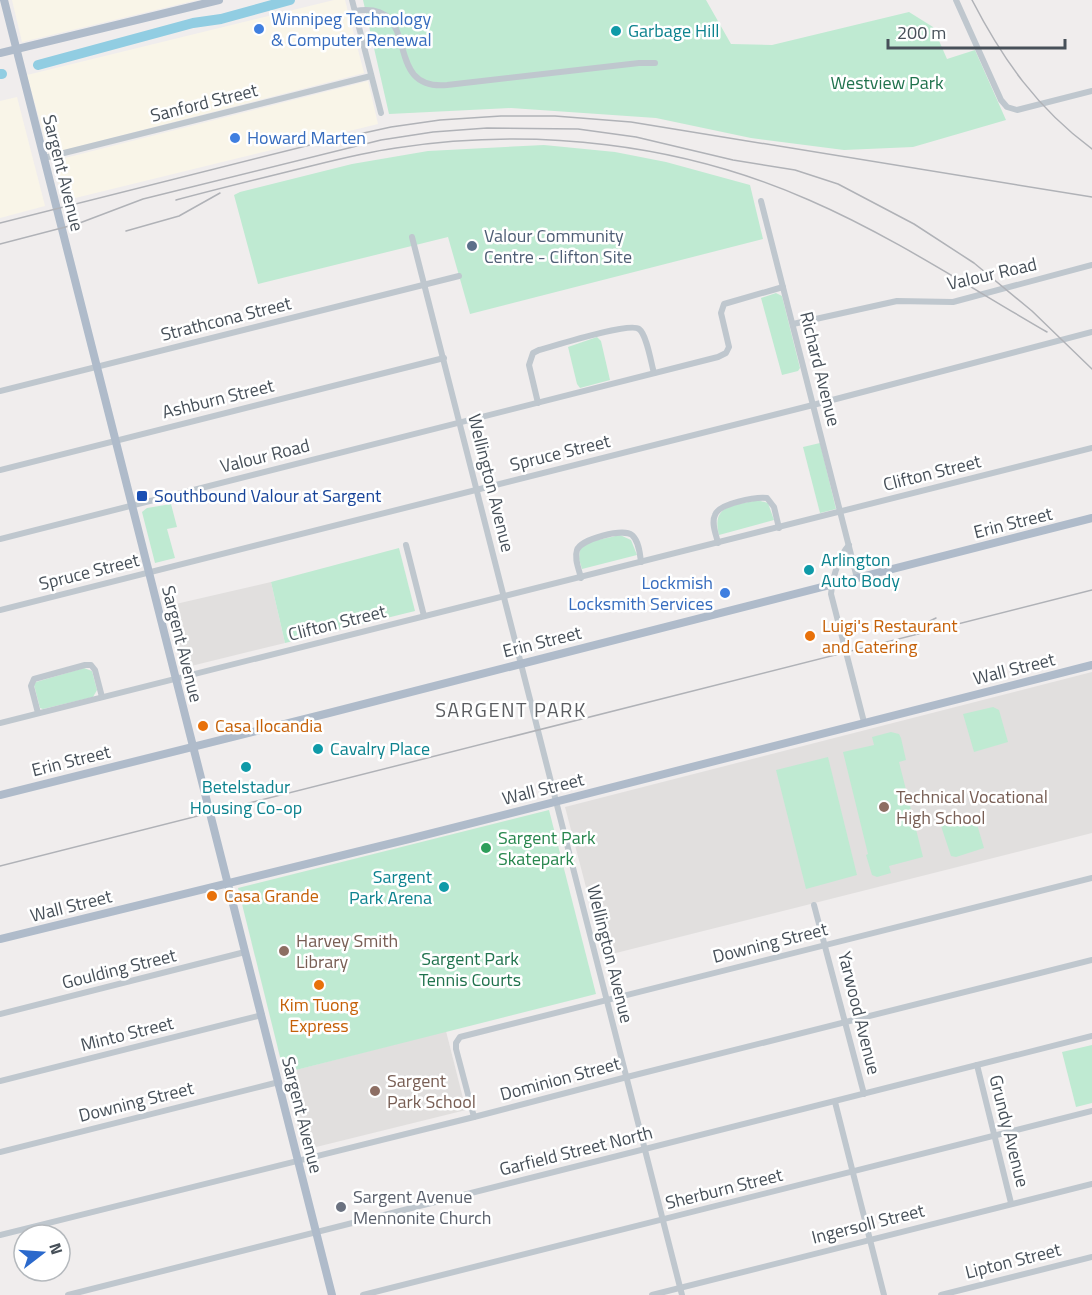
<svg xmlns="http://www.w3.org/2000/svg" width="1092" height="1295" viewBox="0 0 1092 1295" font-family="'Titillium Web',sans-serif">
<rect width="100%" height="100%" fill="#f0eded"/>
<g fill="#f9f5e8">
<path d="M12,0h185l-175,42z"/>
<path d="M334,0h11l19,73 -315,81 -22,-79z"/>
<path d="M368,81l10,43 -315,77 -10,-40z"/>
<path d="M17,97l28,109 -45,12v-117z"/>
</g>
<g fill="#e1dfde">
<path d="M271,582l14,61 -102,25 -16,-62z"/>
<path d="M1092,672v161l-488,123 -39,-149z"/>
<path d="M446,1031l20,79 -162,40 -20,-77z"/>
</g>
<g fill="#bfead2">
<path d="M363,0h343l25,44 41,1 137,-33 24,15 14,32 28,-9 31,70 -93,27 -69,3 -93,-12 -95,-20 -145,-10 -122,6z"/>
<path d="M544,145l71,7 51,10 84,23 13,54 -293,75 -22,-77 -190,47 -24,-89 6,-3 112,-28 76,-13z"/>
<path d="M776,293l6,3 18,72 -2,3 -16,4 -21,-77z"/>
<path d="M597,337l4,4 9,39 -30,8 -3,-4 -9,-37z"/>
<path d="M820,443l16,66 -16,4 -17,-66z"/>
<path d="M757,500l11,3 6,17 -55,15c-8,-31 15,-29 38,-35z"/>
<path d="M171,504l6,23 -10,2 8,29 -20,5 -13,-51 5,-4z"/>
<path d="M620,535l11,5 6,15 -55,14 -3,-10 1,-10 9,-7z"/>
<path d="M399,548l16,63 -130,32 -14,-61z"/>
<path d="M84,668l8,3 5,19 -4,7 -50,12 -3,-1 -6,-23 2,-3z"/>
<path d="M993,707l6,3 9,32 -34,10 -11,-38z"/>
<path d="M891,732l8,2 2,4 5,22 -7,2 24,95 -34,9 2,7 -14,4 -5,-2 -6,-20 2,-1 -25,-102 31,-7 -2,-8z"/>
<path d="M828,757l29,118 -51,14 -30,-119z"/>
<path d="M549,810l47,184 -312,79 -46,-185z"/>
<path d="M974,814l10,34 -28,9 -5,-1 -11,-33z"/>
<path d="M1092,1045v58l-16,4 -14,-55z"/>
</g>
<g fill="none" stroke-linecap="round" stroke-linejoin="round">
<g stroke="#91cde2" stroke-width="10">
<path d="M38,65l155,-42 28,-4 69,-19"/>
<path d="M0,74h2"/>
</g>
<g stroke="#bfc7ce" stroke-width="6">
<path d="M352,0l29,113"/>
<path d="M956,0l45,100 6,7 10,3 75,-19"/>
<path d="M355,11c70,-11 24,80 92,74l192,-22h16"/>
<path d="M44,158l327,-82"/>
<path d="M761,201l96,377"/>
<path d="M412,237l270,1058"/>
<path d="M793,324l104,-23 56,1 139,-37"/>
<path d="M0,391l459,-115"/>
<path d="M538,403l-9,-38 4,-12 6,-3c15,-4 90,-28 100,-21 8,6 12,34 15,44"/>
<path d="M0,470l444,-112"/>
<path d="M0,539l718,-182 8,-4 3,-6 -8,-34 3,-9 59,-17"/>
<path d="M718,543c-2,-9 -7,-20 -3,-28 4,-12 41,-18 52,-17l7,9 5,21"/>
<path d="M406,545l18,71"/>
<path d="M849,545c-11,13 -16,32 -18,49l33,128"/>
<path d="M581,578c-2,-9 -7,-19 -4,-28 4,-11 46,-22 55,-15 7,6 8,19 9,27"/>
<path d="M0,610l813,-205 279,-73"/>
<path d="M38,713l-7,-27 3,-7 51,-14h6l4,5 7,27"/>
<path d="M0,723l1092,-275"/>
<path d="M814,905l50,189"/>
<path d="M0,1014l245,-62"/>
<path d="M977,1065l34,138"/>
<path d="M0,1081l262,-66"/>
<path d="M835,1102l49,193"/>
<path d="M474,1117l-18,-68v-6l4,-6 632,-159"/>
<path d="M0,1152l279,-70"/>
<path d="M0,1235l474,-118 153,-40 465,-117"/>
<path d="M68,1295l1024,-259"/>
<path d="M363,1295c243,-62 487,-121 729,-184"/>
<path d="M652,1295l440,-111"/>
<path d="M941,1295l151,-38"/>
</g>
<g stroke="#afbbca" stroke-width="8">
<path d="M4,0l328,1295"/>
<path d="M0,53l219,-53"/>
<path d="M0,795l329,-82 763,-195"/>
<path d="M0,939l409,-100 683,-174"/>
</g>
<g stroke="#b0b2b7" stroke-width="1.5">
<path d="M972,0c31,60 65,108 120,149"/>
<path d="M176,200c45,-12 90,-23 135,-34 28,-7 56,-14 85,-18 139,-21 284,-5 413,52 83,36 160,87 238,132"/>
<path d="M0,223l318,-80 73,-16 49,-7 61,-4h54l76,6 461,75"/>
<path d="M126,231l53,-15 41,-23"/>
<path d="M0,244l77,-20 66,-25 238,-59 52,-8 54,-4 91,1 58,8 97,23 62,10 43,14 76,40 60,39 58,48 60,58"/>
<path d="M911,630l25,-12"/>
<path d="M0,866l1092,-276"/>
</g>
</g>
<g fill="#3f7fe0" stroke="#fff" stroke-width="2">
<circle cx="259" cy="29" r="6"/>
<circle cx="235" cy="138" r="6"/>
<circle cx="725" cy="593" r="6"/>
</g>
<g fill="#0f9aa8" stroke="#fff" stroke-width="2">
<circle cx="616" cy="31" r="6"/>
<circle cx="809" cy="570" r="6"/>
<circle cx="318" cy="749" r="6"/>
<circle cx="246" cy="767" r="6"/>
<circle cx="444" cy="887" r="6"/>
</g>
<circle fill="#5c6f8a" stroke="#fff" stroke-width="2" cx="472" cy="246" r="6"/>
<rect fill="#1a4fb4" stroke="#fff" stroke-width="2" x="136" y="490" width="12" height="12" rx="3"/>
<g fill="#e8710a" stroke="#fff" stroke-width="2">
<circle cx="810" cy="636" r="6"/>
<circle cx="203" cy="726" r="6"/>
<circle cx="212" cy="896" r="6"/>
<circle cx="319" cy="985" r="6"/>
</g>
<g fill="#8d6e63" stroke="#fff" stroke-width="2">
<circle cx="884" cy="807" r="6"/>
<circle cx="284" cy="951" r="6"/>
<circle cx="375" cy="1091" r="6"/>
</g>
<circle fill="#2e9e5b" stroke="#fff" stroke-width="2" cx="486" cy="848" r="6"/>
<circle fill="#6b7280" stroke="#fff" stroke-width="2" cx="341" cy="1207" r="6"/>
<g text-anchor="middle" stroke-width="5" stroke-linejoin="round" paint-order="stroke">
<g font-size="18" fill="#366cbe" stroke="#fff" text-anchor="start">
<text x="271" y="25">Winnipeg Technology<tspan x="271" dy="21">&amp; Computer Renewal</tspan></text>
<text x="247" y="144">Howard Marten</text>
<text x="713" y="589" text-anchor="end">Lockmish<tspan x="713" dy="21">Locksmith Services</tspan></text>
</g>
<g font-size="18" fill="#0d838f" stroke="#fff" text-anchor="start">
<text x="628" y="37">Garbage Hill</text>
<text x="821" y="566">Arlington<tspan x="821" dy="21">Auto Body</tspan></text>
<text x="330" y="755">Cavalry Place</text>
<text x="246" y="793" text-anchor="middle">Betelstadur<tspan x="246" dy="21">Housing Co-op</tspan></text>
<text x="432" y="883" text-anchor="end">Sargent<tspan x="432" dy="21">Park Arena</tspan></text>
</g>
<g font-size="18" fill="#20724d" stroke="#fff">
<text x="887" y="89">Westview Park</text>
<text x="470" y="965">Sargent Park<tspan x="470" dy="21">Tennis Courts</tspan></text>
</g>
<g font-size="18" fill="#475059" stroke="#fff">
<text transform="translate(204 103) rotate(-14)" y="6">Sanford Street</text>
<text transform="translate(63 173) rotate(76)" y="6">Sargent Avenue</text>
<text transform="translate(992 274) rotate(-13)" y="6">Valour Road</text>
<text transform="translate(226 319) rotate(-14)" y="6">Strathcona Street</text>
<text transform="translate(820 369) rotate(76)" y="6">Richard Avenue</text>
<text transform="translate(218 399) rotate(-14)" y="6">Ashburn Street</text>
<text transform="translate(560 453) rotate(-14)" y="6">Spruce Street</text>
<text transform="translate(265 456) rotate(-14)" y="6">Valour Road</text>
<text transform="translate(932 473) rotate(-14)" y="6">Clifton Street</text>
<text transform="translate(491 483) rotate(76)" y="6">Wellington Avenue</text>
<text transform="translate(1013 523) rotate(-14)" y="6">Erin Street</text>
<text transform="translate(89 572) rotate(-14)" y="6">Spruce Street</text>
<text transform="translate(337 623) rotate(-14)" y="6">Clifton Street</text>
<text transform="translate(542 642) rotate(-14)" y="6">Erin Street</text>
<text transform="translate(182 644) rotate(76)" y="6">Sargent Avenue</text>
<text transform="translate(1014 669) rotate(-14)" y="6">Wall Street</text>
<text transform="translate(71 761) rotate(-14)" y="6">Erin Street</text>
<text transform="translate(543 789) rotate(-14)" y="6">Wall Street</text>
<text transform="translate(71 906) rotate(-14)" y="6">Wall Street</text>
<text transform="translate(770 943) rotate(-14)" y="6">Downing Street</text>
<text transform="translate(610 954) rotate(76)" y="6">Wellington Avenue</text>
<text transform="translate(119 969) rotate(-14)" y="6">Goulding Street</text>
<text transform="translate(859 1013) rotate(76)" y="6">Yarwood Avenue</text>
<text transform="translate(127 1034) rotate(-14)" y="6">Minto Street</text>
<text transform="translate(560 1079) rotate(-15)" y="6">Dominion Street</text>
<text transform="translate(136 1102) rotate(-14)" y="6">Downing Street</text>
<text transform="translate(302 1115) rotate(76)" y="6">Sargent Avenue</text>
<text transform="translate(1009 1131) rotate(76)" y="6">Grundy Avenue</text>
<text transform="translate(576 1151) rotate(-14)" y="6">Garfield Street North</text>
<text transform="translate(724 1189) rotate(-14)" y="6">Sherburn Street</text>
<text transform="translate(868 1224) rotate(-14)" y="6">Ingersoll Street</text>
<text transform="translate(1013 1261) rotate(-14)" y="6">Lipton Street</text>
</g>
<g font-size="18" fill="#4e5e75" stroke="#fff" text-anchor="start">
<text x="484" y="242">Valour Community<tspan x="484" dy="21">Centre - Clifton Site</tspan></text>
</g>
<g font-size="18" fill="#164399" stroke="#fff" text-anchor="start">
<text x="154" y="502">Southbound Valour at Sargent</text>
</g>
<g font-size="18" fill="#c56008" stroke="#fff" text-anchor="start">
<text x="822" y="632">Luigi's Restaurant<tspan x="822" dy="21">and Catering</tspan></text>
<text x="215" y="732">Casa Ilocandia</text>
<text x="224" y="902">Casa Grande</text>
<text x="319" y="1011" text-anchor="middle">Kim Tuong<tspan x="319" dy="21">Express</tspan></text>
</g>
<g font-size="18" fill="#785e54" stroke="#fff" text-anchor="start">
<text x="896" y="803">Technical Vocational<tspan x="896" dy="21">High School</tspan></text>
<text x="296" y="947">Harvey Smith<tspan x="296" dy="21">Library</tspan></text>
<text x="387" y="1087">Sargent<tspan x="387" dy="21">Park School</tspan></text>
</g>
<g font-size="18" fill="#27864d" stroke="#fff" text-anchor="start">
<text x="498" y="844">Sargent Park<tspan x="498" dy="21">Skatepark</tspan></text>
</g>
<g font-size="18" fill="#5b616d" stroke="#fff" text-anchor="start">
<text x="353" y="1203">Sargent Avenue<tspan x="353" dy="21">Mennonite Church</tspan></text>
</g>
<g font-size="20" letter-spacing="1.5" fill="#5b5d61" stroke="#fff">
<text x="511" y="717">SARGENT PARK</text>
</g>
</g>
<g transform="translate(42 1253) rotate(73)"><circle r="28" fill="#ffffff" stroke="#b5b9bd" stroke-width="1.5"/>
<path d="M0-4.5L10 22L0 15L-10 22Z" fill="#2b69cc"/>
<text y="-9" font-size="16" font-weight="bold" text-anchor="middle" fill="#475059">N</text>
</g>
<path d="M888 39v9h177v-9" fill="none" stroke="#475059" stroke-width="3"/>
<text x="897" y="39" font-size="18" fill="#475059" stroke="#ffffff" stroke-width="4.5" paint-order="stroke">200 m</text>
</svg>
